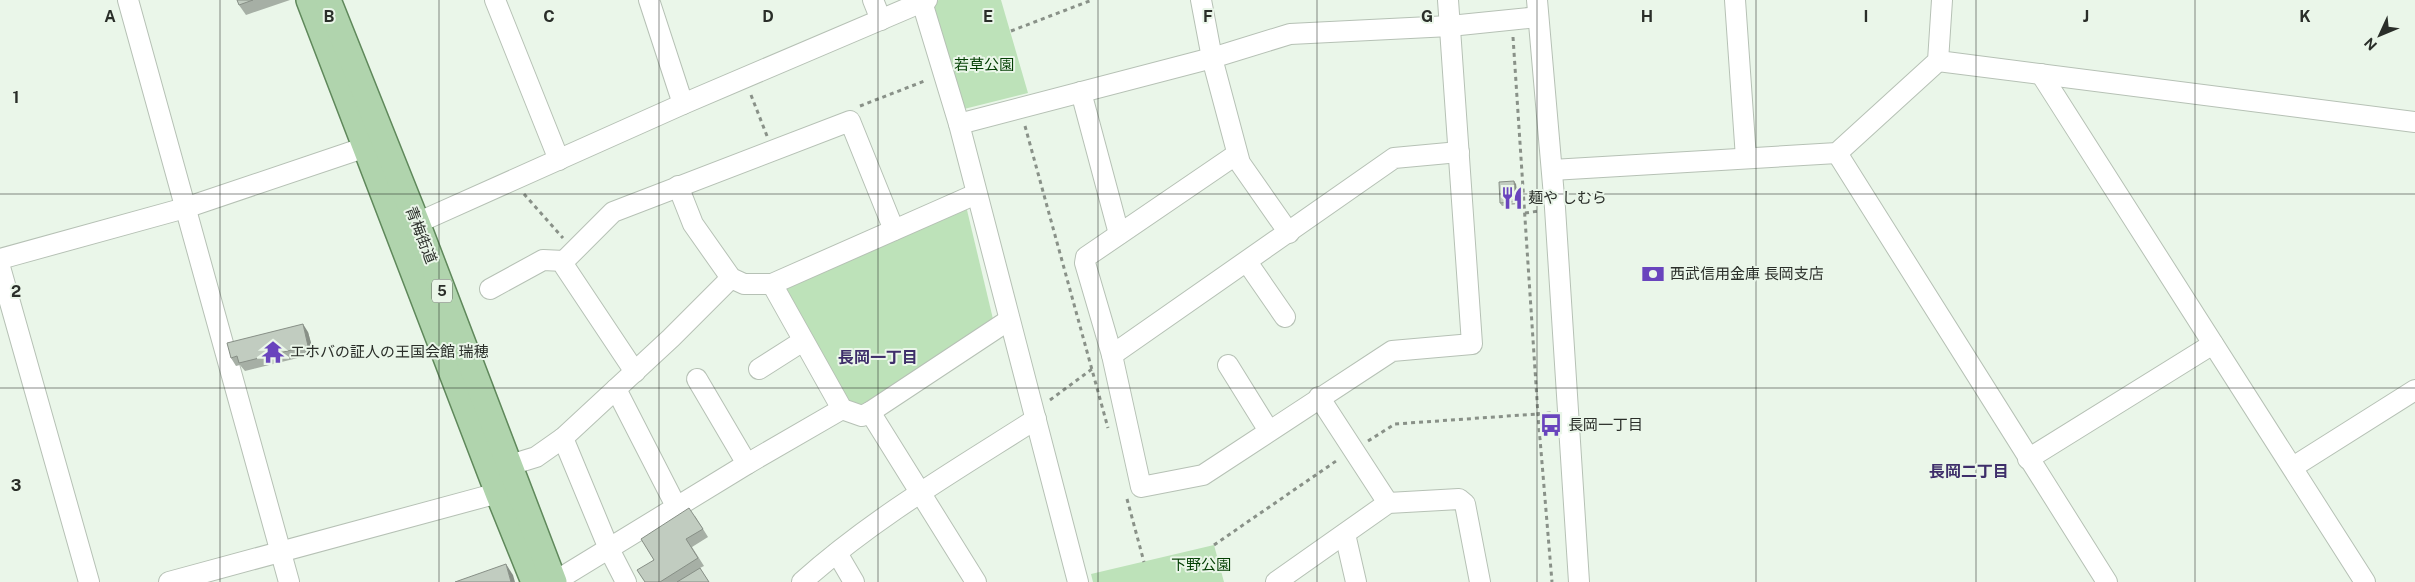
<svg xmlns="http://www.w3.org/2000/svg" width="2415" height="582" viewBox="0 0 2415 582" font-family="'Public Sans','Noto Sans JP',sans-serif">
<rect width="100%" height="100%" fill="#eaf6e9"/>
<g fill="#bde2b9">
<path d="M939,0h62l27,93 -68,17 -27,-99 1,-9z"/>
<path d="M959,206l8,4 26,109 -134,92 -9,-2 -68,-118z"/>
<path d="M1214,545l10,37h-131l-2,-8z"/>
</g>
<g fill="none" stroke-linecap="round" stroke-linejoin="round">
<defs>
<g id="minor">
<path d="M128,0l161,582"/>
<path d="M495,0l64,160"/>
<path d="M649,0l34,104"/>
<path d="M873,0l8,20"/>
<path d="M1201,0l11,58 28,105 49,70"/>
<path d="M1537,0l18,208 24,374"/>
<path d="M1735,0l11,158"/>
<path d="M922,2l37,122 119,458"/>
<path d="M1938,61l477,61"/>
<path d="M2041,74l324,508"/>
<path d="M1081,92l38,142"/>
<path d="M959,124l253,-66 78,-24 160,-8 88,-9"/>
<path d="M1837,153l270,429"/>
<path d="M1237,154l-151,103 -1,6 27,92 29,132 62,-12 189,-124 80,-7 -24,-344"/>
<path d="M1552,170l285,-17 101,-92 4,-61"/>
<path d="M678,186l15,38 38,54 13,6h28l204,-90"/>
<path d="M417,223l266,-119 244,-104"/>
<path d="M0,259l185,-51 181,-61"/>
<path d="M1247,262l38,55"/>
<path d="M0,267l89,315"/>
<path d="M772,284l70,125 20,7 8,-4 106,170"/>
<path d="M490,289l53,-29 21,1"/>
<path d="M1112,355l282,-197 65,-6"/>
<path d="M1228,365l41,66"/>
<path d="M759,369l44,-28"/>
<path d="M635,372l-70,-105 -1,-6 49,-49 237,-91 44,109"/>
<path d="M697,379l50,85"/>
<path d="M616,389l61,119"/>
<path d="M1319,397l69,106"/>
<path d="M870,412l139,-92"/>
<path d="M563,438l46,111 17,33"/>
<path d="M2028,459l185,-115"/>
<path d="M510,465l26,-8 27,-19 108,-100 60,-60"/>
<path d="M2293,467l122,-77"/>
<path d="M1345,534l11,48"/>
<path d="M837,553l17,29"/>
<path d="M169,582l329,-89"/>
<path d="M554,582l193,-118 95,-55"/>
<path d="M802,582c70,-63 154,-112 234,-163"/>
<path d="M1276,582l112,-79 71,-4 6,5 15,78"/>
</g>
<g id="major">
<path d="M309,0l189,493 36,89"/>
<path d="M328,0l89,223 137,359"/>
</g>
</defs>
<use href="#minor" stroke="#b6c1b5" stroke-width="22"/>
<use href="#major" stroke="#5f885b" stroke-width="28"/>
<g stroke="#899188" stroke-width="3" stroke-dasharray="4 4" stroke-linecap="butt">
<path d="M1011,31l81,-31"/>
<path d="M1513,37l25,378 14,167"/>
<path d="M751,95l16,41"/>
<path d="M860,106l67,-26"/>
<path d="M1025,126l83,302"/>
<path d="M524,194l39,44"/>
<path d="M1525,213l14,-2"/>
<path d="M1050,400l42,-31"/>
<path d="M1368,441l27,-17 156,-11"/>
<path d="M1127,499l17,63"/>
<path d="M1214,545l125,-86"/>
</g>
<use href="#minor" stroke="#fff" stroke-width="20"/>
<use href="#major" stroke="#b0d4ad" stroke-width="25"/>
</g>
<g fill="#a6afa5">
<path d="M237,0h53l-44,15 -7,-10z"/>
<path d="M1516,184l2,20 -16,2 -2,-3z"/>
<path d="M308,332l6,22 -69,17 -5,-6 -4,1 -5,-8z"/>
<path d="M695,516l13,21 -16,10 12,19 -4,2 9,14h-64l9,-22z"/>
</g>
<g fill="#878f86">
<path d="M1514,181l2,3 2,20 -2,-3z"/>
<path d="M303,324l5,8 6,22 -6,-8z"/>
<path d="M506,564l7,11 2,7h-4z"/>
</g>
<g fill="#c1ccc0" stroke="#878f86">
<path d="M237,0h16l-14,5z"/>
<path d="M1514,181l2,20 -16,2 -1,-21z"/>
<path d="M303,324l5,22 -69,17 -2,-7 -6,2 -4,-15z"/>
<path d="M689,508l14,21 -17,10 12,19 -38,24h-15l-8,-12 17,-10 -13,-21z"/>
<path d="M506,564l5,18h-56z"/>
<path d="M700,568l9,14h-32z"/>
</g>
<path fill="none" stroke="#2a2e29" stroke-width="1" stroke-opacity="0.55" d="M220,0v582M439,0v582M659,0v582M878,0v582M1098,0v582M1317,0v582M1537,0v582M1756,0v582M1976,0v582M2195,0v582M0,194h2415M0,388h2415"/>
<defs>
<symbol id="restaurant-bare" viewBox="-9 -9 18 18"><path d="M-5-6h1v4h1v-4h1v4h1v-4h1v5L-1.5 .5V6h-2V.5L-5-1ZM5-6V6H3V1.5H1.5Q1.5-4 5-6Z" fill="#6944bd" stroke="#eaf6e9" stroke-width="2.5" paint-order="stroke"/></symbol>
<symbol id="bank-bare" viewBox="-9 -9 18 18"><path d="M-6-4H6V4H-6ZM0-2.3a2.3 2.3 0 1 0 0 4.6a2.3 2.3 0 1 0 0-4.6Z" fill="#6944bd" stroke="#eaf6e9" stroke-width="2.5" paint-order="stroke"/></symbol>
<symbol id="temple-bare" viewBox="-9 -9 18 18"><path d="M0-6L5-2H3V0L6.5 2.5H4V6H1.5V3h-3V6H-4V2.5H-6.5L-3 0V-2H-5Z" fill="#6944bd" stroke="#eaf6e9" stroke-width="2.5" paint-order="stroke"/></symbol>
<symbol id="bus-bare" viewBox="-9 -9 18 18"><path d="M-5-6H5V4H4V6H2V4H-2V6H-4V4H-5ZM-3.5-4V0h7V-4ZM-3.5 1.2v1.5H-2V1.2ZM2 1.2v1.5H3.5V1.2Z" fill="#6944bd" stroke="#eaf6e9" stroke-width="2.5" paint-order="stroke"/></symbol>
</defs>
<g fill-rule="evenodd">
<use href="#restaurant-bare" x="1496" y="182" width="32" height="32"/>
<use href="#bank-bare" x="1637" y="258" width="32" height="32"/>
<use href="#temple-bare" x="257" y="336" width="32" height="32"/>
<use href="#bus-bare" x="1535" y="409" width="32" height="32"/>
</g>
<g text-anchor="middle" stroke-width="4" stroke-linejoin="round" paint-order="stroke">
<rect fill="#eaf6e9" stroke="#646a63" stroke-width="1" x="432" y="279.5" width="20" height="23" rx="4"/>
<g font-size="14" font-weight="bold" fill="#2a2e29">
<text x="442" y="296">5</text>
</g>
<g font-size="15" fill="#033f03" stroke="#eaf6e9">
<text x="984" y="70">若草公園</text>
<text x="1201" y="570">下野公園</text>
</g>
<g font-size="15" fill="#2a2e29" stroke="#eaf6e9" text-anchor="start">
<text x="1528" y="203">麺や しむら</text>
<text x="1670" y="279">西武信用金庫 長岡支店</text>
<text x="290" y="357">エホバの証人の王国会館 瑞穂</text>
<text x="1568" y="430">長岡一丁目</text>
</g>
<g font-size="15" fill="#2a2e29" stroke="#eaf6e9">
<text transform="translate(421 235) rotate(69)" y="5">青梅街道</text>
</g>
<g font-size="16" font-weight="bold" fill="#3e2e6a" stroke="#eaf6e9">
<text x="878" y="363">長岡一丁目</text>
<text x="1969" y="477">長岡二丁目</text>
</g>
</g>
<g font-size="16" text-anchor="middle" font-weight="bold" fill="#2a2e29" stroke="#eaf6e9" stroke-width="4" stroke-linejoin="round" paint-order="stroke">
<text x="110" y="22">A</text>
<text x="329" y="22">B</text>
<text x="549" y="22">C</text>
<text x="768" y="22">D</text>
<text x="988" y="22">E</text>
<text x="1208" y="22">F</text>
<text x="1427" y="22">G</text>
<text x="1647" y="22">H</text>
<text x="1866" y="22">I</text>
<text x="2086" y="22">J</text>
<text x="2305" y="22">K</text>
<text x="16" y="103">1</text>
<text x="16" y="297">2</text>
<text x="16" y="491">3</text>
</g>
<g transform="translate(2380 35) rotate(226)" stroke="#eaf6e9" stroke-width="4" paint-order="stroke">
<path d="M0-4L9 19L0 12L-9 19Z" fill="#2a2e29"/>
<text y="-8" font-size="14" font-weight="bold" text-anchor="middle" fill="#2a2e29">N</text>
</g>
</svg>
